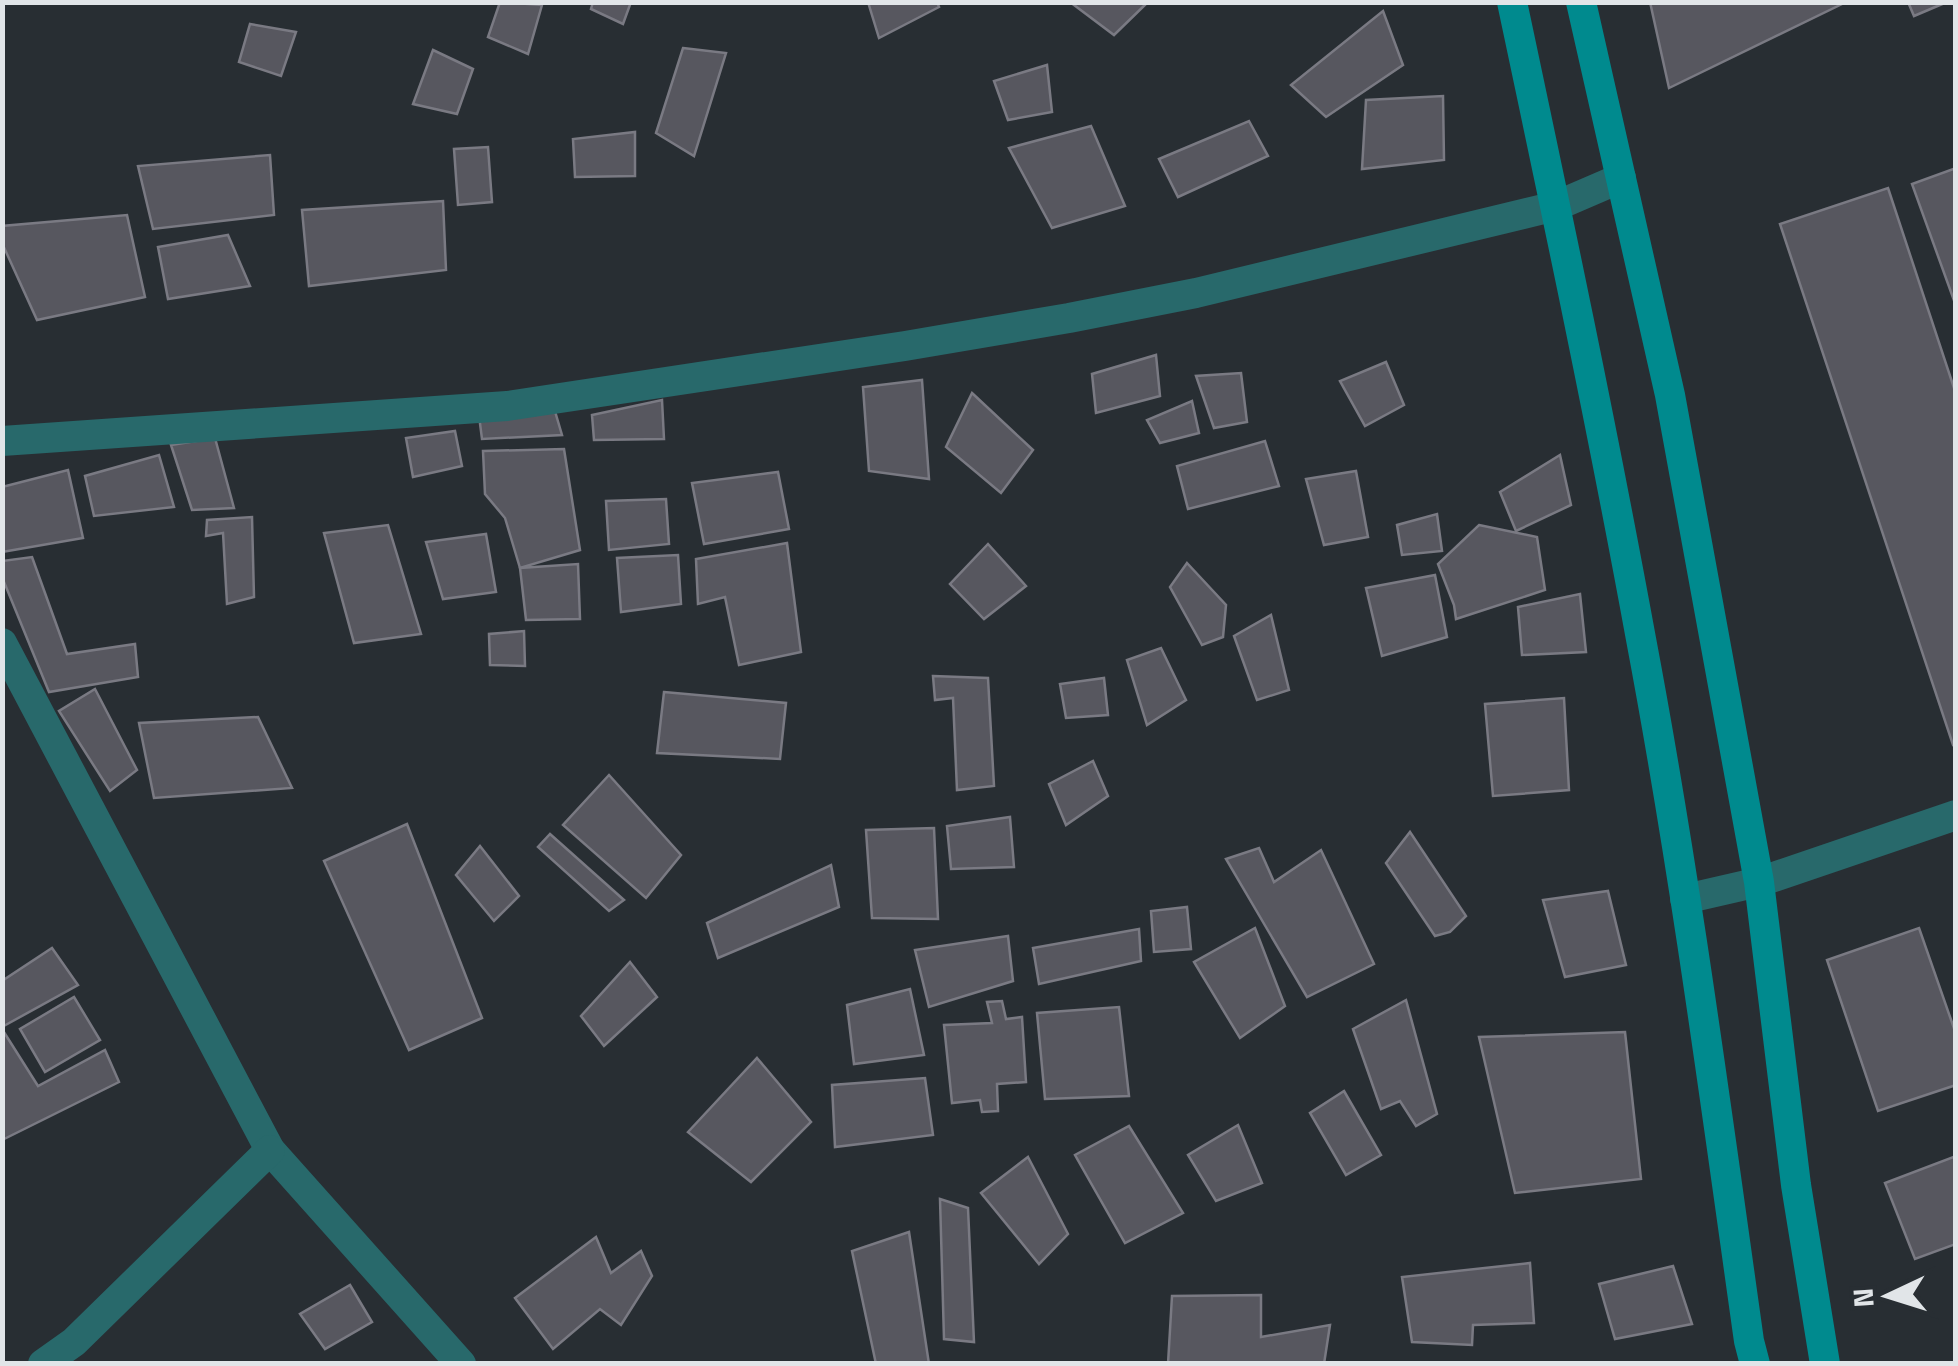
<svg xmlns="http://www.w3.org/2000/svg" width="1958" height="1366" viewBox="0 0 1958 1366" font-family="'Titillium Web',sans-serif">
<rect width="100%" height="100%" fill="#282e33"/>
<g fill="#57575f" stroke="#7a7a83" stroke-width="2.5">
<path d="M500,2l42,3 -14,49 -40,-17z"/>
<path d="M593,2h38l-8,22 -32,-15z"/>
<path d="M868,2h69l2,5 -60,31z"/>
<path d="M1070,2h78l-34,33z"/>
<path d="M1650,2h194v1l-175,85z"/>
<path d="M1908,2h39l-33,14z"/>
<path d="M1383,11l20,54 -77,52 -35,-32z"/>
<path d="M250,24l46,8 -15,44 -42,-14z"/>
<path d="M683,48l43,5 -32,103 -38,-23z"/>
<path d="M433,50l40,19 -16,45 -44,-10z"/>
<path d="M1047,65l5,47 -44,8 -14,-39z"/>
<path d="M1443,96l1,64 -82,9 4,-69z"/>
<path d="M1249,121l19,35 -90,41 -19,-38z"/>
<path d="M1091,126l34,80 -73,22 -43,-80z"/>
<path d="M635,132v44l-60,1 -2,-38z"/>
<path d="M488,147l4,55 -34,3 -4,-56z"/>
<path d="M270,155l4,60 -121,14 -15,-63z"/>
<path d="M1956,168v138l-44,-122z"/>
<path d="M1888,188l68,206v350l-3,1 -173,-521z"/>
<path d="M443,201l3,69 -137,16 -7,-76z"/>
<path d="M127,215l18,82 -108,23 -35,-77v-17z"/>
<path d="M228,235l22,51 -82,13 -10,-52z"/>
<path d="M1156,355l4,41 -64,17 -4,-39z"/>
<path d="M1386,362l18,43 -39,21 -25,-45z"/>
<path d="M1241,373l6,49 -33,6 -18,-52z"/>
<path d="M922,380l7,99 -60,-8 -6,-84z"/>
<path d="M972,393l61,57 -32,43 -55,-46z"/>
<path d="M662,400l2,39 -70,1 -2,-25z"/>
<path d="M1192,401l7,32 -39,10 -13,-23z"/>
<path d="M478,408h76l8,27 -80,4z"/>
<path d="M455,431l7,35 -49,11 -7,-39z"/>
<path d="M215,438l19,70 -42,2 -21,-65z"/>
<path d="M1265,441l14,45 -91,23 -11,-43z"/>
<path d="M564,449l16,101 -60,18 -15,-50 -20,-24 -2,-43z"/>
<path d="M159,455l15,52 -80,9 -9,-40z"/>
<path d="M1560,455l11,50 -55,26 -16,-39z"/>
<path d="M68,470l15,68 -81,14v-65z"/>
<path d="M1356,471l12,66 -44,8 -18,-66z"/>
<path d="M778,472l11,57 -85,15 -12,-61z"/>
<path d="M666,499l3,45 -60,6 -3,-49z"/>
<path d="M1437,514l5,37 -40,4 -5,-30z"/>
<path d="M252,517l2,80 -27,7 -4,-71 -17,3 1,-16z"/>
<path d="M388,525l33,109 -67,9 -30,-110z"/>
<path d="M1479,525l58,12 8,53 -89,29 -2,-14 -16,-41z"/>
<path d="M486,534l10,58 -53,7 -17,-57z"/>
<path d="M787,543l14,109 -62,13 -14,-68 -27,7 -2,-45z"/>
<path d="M988,544l38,42 -42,33 -34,-35z"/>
<path d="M678,555l3,49 -60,8 -4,-54z"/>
<path d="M32,557l35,97 68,-10 3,33 -89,15 -47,-115v-16z"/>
<path d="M1187,563l39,42 -3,32 -21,8 -32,-58z"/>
<path d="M578,564l2,55 -54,1 -6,-52z"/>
<path d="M1435,575l12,62 -65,19 -16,-68z"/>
<path d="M1580,594l6,58 -64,3 -4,-48z"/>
<path d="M1271,615l18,75 -32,10 -23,-64z"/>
<path d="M524,631l1,35 -35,-1 -1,-31z"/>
<path d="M1161,648l25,52 -39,25 -20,-65z"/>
<path d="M933,676l55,2 6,108 -37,4 -4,-92 -18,2z"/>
<path d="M1104,678l4,37 -42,3 -6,-34z"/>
<path d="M95,689l42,81 -27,21 -51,-80z"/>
<path d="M664,692l122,11 -6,56 -123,-6z"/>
<path d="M1564,698l5,92 -76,6 -8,-92z"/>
<path d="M258,717l34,71 -138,10 -15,-75z"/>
<path d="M1093,761l15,35 -42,29 -17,-41z"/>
<path d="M609,775l72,80 -35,43 -83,-73z"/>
<path d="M1010,817l4,50 -63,2 -4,-43z"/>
<path d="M407,824l75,194 -73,32 -85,-189z"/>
<path d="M934,828l4,91 -66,-1 -6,-88z"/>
<path d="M1410,832l56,84 -16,16 -15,4 -49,-73z"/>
<path d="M550,834l74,66 -15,11 -71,-64z"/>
<path d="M480,846l39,50 -25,25 -38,-46z"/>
<path d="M1259,848l15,34 47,-32 53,114 -67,33 -81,-138z"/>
<path d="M831,865l8,42 -121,51 -11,-35z"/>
<path d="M1608,891l18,74 -61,12 -22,-77z"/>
<path d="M1187,907l4,42 -37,3 -3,-41z"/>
<path d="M1255,928l30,78 -45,32 -46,-76z"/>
<path d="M1919,928l37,106v51l-78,26 -51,-151z"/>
<path d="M1139,929l2,32 -102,23 -6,-36z"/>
<path d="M1008,936l5,45 -84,26 -14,-57z"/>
<path d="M52,948l26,37 -76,42v-46z"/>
<path d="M630,962l27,35 -53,49 -23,-30z"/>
<path d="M910,989l14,66 -70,9 -7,-59z"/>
<path d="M74,997l26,43 -55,32 -25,-43z"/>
<path d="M1406,1000l31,114 -21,12 -16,-25 -19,8 -28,-80z"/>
<path d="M1002,1001l4,18 16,-2 4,65 -29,2 1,27 -16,1 -2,-12 -28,3 -8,-78 48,-2 -5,-21z"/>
<path d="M1119,1007l10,89 -84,3 -8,-86z"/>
<path d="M2,1029l36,57 67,-36 14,32 -117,58z"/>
<path d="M1625,1032l16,147 -126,14 -36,-156z"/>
<path d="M757,1058l54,64 -60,60 -63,-50z"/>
<path d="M925,1078l8,57 -98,12 -3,-62z"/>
<path d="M1344,1091l37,64 -35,20 -36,-62z"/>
<path d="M1238,1125l24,58 -46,18 -28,-46z"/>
<path d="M1129,1126l54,87 -58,30 -50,-88z"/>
<path d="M1956,1156v88l-41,15 -30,-76z"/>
<path d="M1028,1157l40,77 -29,30 -58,-71z"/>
<path d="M940,1199l28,9 6,134 -30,-3z"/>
<path d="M909,1232l20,132h-53l-24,-113z"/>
<path d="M596,1237l15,36 30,-22 11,25 -31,49 -21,-16 -47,40 -38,-51z"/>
<path d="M1530,1263l4,60 -61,2 -1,20 -60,-3 -10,-65z"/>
<path d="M1673,1266l19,58 -77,15 -16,-55z"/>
<path d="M350,1285l22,37 -47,27 -25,-35z"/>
<path d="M1261,1295v42l69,-12 -6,39h-156l4,-68z"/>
</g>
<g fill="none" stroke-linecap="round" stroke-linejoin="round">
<g stroke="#28696b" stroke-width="30">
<path d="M2,441l505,-35 398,-60 164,-28 127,-25 360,-87 65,-28"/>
<path d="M2,643l268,507 191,214"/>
<path d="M1685,899l74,-17 197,-67"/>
<path d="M43,1364l31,-22 196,-192"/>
</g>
<g stroke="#008a8e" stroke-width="30">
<path d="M1512,2c45,212 90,424 129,637 44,233 75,468 108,702l6,23"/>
<path d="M1581,2l89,393 89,487 37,303 29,179"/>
</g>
</g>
<rect width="1958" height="1366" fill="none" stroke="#e1e5e8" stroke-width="10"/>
<g transform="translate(1888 1296) rotate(266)" stroke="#282e33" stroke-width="8" paint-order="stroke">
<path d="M0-8L18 38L0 25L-18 38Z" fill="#e1e5e8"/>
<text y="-15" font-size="28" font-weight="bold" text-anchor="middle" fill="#e1e5e8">N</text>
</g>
</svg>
